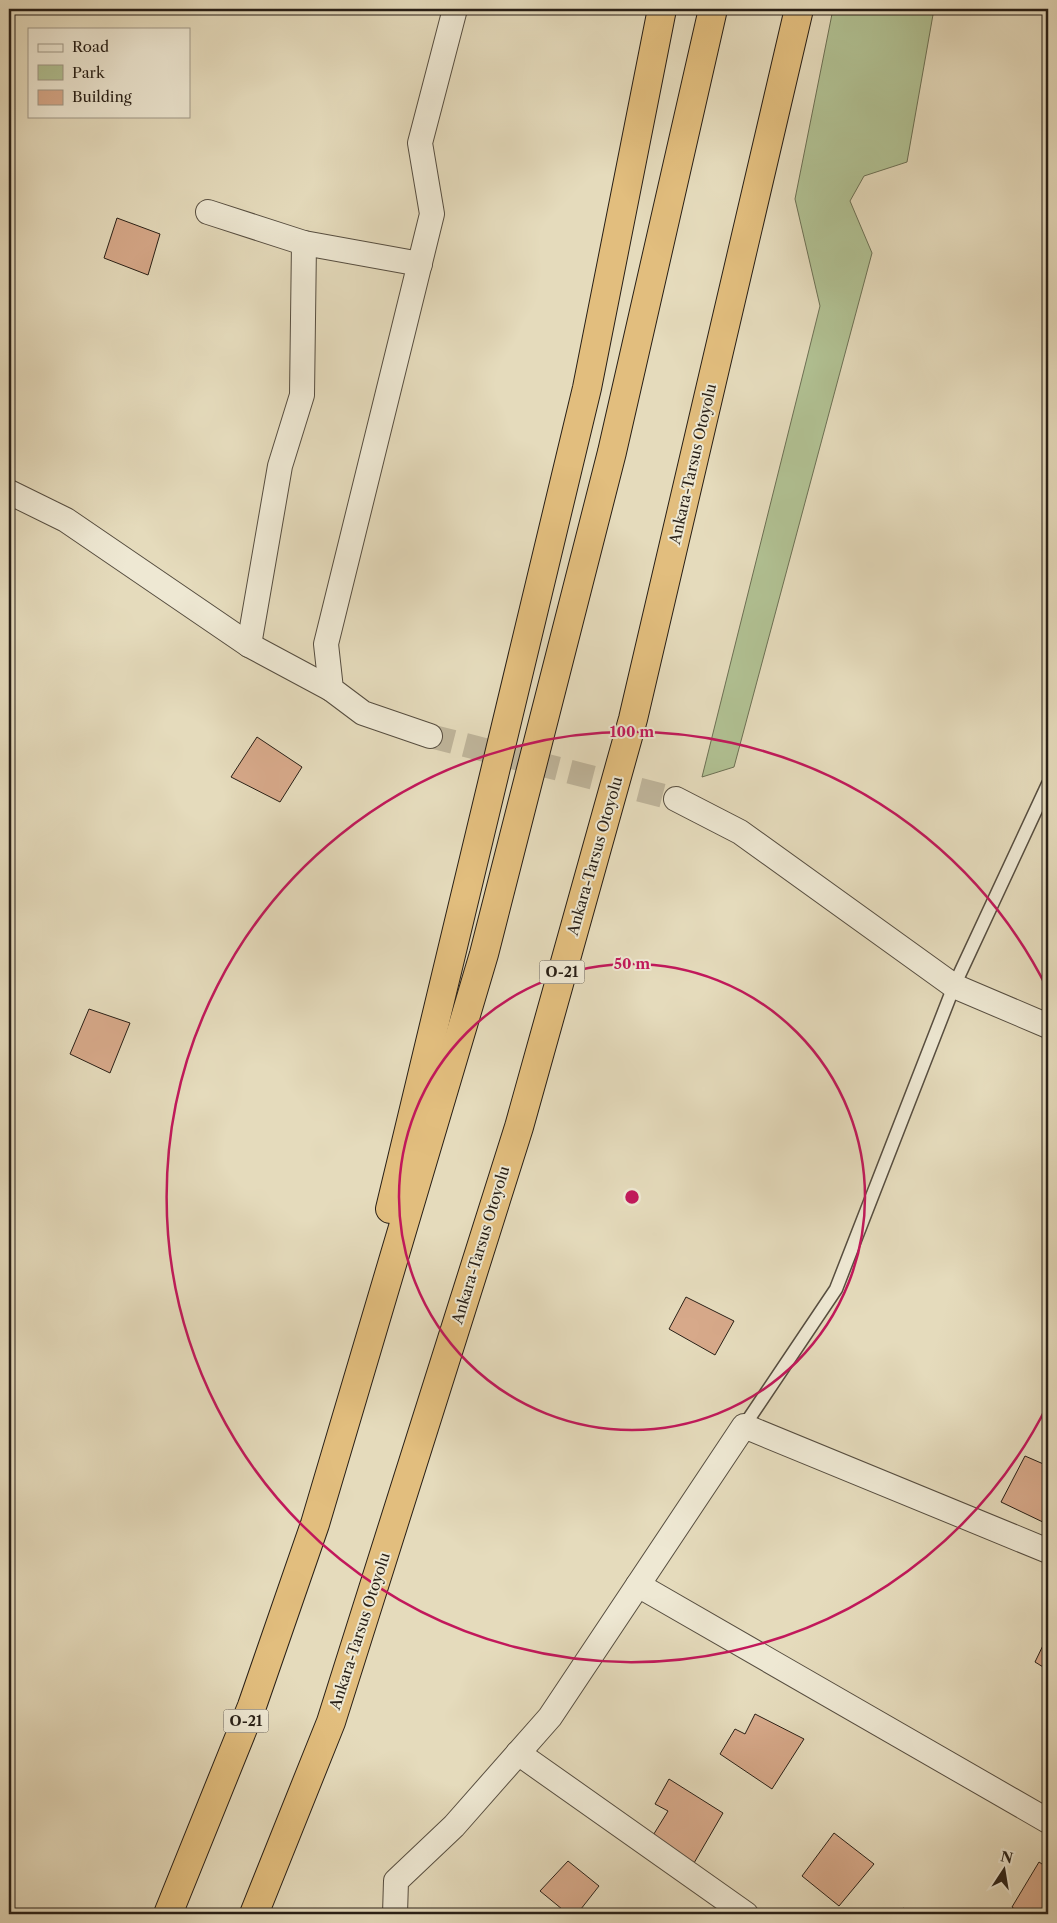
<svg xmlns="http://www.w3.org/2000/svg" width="1057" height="1923" viewBox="0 0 1057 1923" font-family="'Libre Caslon Text',serif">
<rect width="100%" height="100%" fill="#e5dbbc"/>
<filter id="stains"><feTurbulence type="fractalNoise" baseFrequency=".004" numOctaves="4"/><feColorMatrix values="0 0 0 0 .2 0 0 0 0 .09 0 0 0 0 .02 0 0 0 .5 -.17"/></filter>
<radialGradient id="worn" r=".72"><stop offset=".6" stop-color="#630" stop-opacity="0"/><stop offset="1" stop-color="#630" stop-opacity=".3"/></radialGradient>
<path fill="#b1c193" stroke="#6c7054" d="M833,9h101l-27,153 -43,14 -14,25 22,52 -138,514 -32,10 118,-471 -25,-107z"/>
<g fill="#d7a98a" stroke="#281f16">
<path d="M117,218l43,16 -12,41 -44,-17z"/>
<path d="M257,737l45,30 -22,35 -49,-25z"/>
<path d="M89,1009l41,14 -20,50 -40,-19z"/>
<path d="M686,1297l48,24 -19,34 -46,-26z"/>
<path d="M1025,1456l23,10 -1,58 -46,-22z"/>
<path d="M1048,1635v35l-13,-8z"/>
<path d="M755,1714l49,25 -32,50 -52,-35 15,-25 10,5z"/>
<path d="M669,1779l54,34 -29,50 -42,-26 16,-26 -13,-7z"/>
<path d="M834,1833l40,31 -35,42 -37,-30z"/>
<path d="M568,1861l31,25 -22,28h-9l-28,-23z"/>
<path d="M1039,1862l9,6v46h-27l-9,-7z"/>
<path d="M903,1908l9,6h-14z"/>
</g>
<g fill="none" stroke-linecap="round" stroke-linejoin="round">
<path stroke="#bfb59b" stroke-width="24" stroke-dasharray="24 12" stroke-linecap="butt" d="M430,736l246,63"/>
<defs>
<path id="service" d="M744,1426l92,-137 118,-303 94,-202"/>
<g id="minor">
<path d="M208,212l96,31 116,21"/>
<path d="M9,492l57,28 183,125 82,44"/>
<path d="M249,645l31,-179 22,-71 2,-152"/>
<path d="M430,736l-67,-23 -32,-24 -5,-45 106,-430 -12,-71 35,-134"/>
<path d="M676,799l64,33 214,154 94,40"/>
<path d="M638,1585l410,236"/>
<path d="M518,1753l228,161"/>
<path d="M395,1914l1,-33 58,-55 96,-109 194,-291 304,125"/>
</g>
<g id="motorway">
<path d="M390,1209l197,-821 75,-379"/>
<path d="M168,1914l84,-208 63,-182 169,-570 128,-502 101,-443"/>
<path d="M254,1914l77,-192 188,-595 114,-408 166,-710"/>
</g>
</defs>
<use href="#service" stroke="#574e40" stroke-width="15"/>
<use href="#minor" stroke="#574e40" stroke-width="26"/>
<use href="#motorway" stroke="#281f16" stroke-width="30"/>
<use href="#service" stroke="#eee8d3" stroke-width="12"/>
<use href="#minor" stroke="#eee8d3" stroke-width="24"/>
<use href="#motorway" stroke="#e2be7e" stroke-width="28"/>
</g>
<g fill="none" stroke="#c2185b" stroke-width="2.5">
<circle cx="632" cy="1197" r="233"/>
<path d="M1048 1404A465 465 0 1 1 1048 990"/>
</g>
<g text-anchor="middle" stroke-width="4" stroke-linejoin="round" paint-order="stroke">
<g fill="#eee8d3" stroke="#635b4f" stroke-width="1">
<rect x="539.5" y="960.5" width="45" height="23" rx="4"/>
<rect x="223.5" y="1709.5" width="45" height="23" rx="4"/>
</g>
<g font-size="14" font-weight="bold" fill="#281f16">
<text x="562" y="977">O-21</text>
<text x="246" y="1726">O-21</text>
</g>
<g font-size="15" fill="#281f16" stroke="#eee8d3">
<text transform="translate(693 464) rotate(-77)" y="5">Ankara-Tarsus Otoyolu</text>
<text transform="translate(595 856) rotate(-74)" y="5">Ankara-Tarsus Otoyolu</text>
<text transform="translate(481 1245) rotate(-73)" y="5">Ankara-Tarsus Otoyolu</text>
<text transform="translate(360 1631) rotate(-72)" y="5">Ankara-Tarsus Otoyolu</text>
</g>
</g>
<circle cx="632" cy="1197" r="8" fill="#c2185b" stroke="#eee8d3" stroke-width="2.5"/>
<g font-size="15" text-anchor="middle" font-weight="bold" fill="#c2185b" stroke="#eee8d3" stroke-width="4" stroke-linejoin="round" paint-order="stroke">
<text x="632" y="737">100 m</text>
<text x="632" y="969">50 m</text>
</g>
<rect width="1057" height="1923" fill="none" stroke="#e5dbbc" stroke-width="30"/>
<rect x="10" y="10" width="1037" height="1903" fill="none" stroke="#281f16" stroke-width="2.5"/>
<rect x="15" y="15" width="1027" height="1893" fill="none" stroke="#281f16"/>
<rect x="28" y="28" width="162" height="90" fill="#eee8d3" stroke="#9f9887"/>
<rect x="38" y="44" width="25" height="8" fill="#eee8d3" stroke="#9f9887"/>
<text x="72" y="52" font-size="15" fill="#281f16">Road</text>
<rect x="38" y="65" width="25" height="15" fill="#b1c193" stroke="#9f9887"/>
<text x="72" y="78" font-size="15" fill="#281f16">Park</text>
<rect x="38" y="90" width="25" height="15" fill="#d7a98a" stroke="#9f9887"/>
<text x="72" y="102" font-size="15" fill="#281f16">Building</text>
<g transform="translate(1004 1870) rotate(12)" stroke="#eee8d3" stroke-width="4" paint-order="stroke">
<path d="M0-4L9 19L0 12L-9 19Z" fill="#281f16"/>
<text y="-8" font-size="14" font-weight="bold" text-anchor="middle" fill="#281f16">N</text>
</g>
<rect width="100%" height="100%" filter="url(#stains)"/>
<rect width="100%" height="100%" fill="url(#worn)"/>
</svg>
